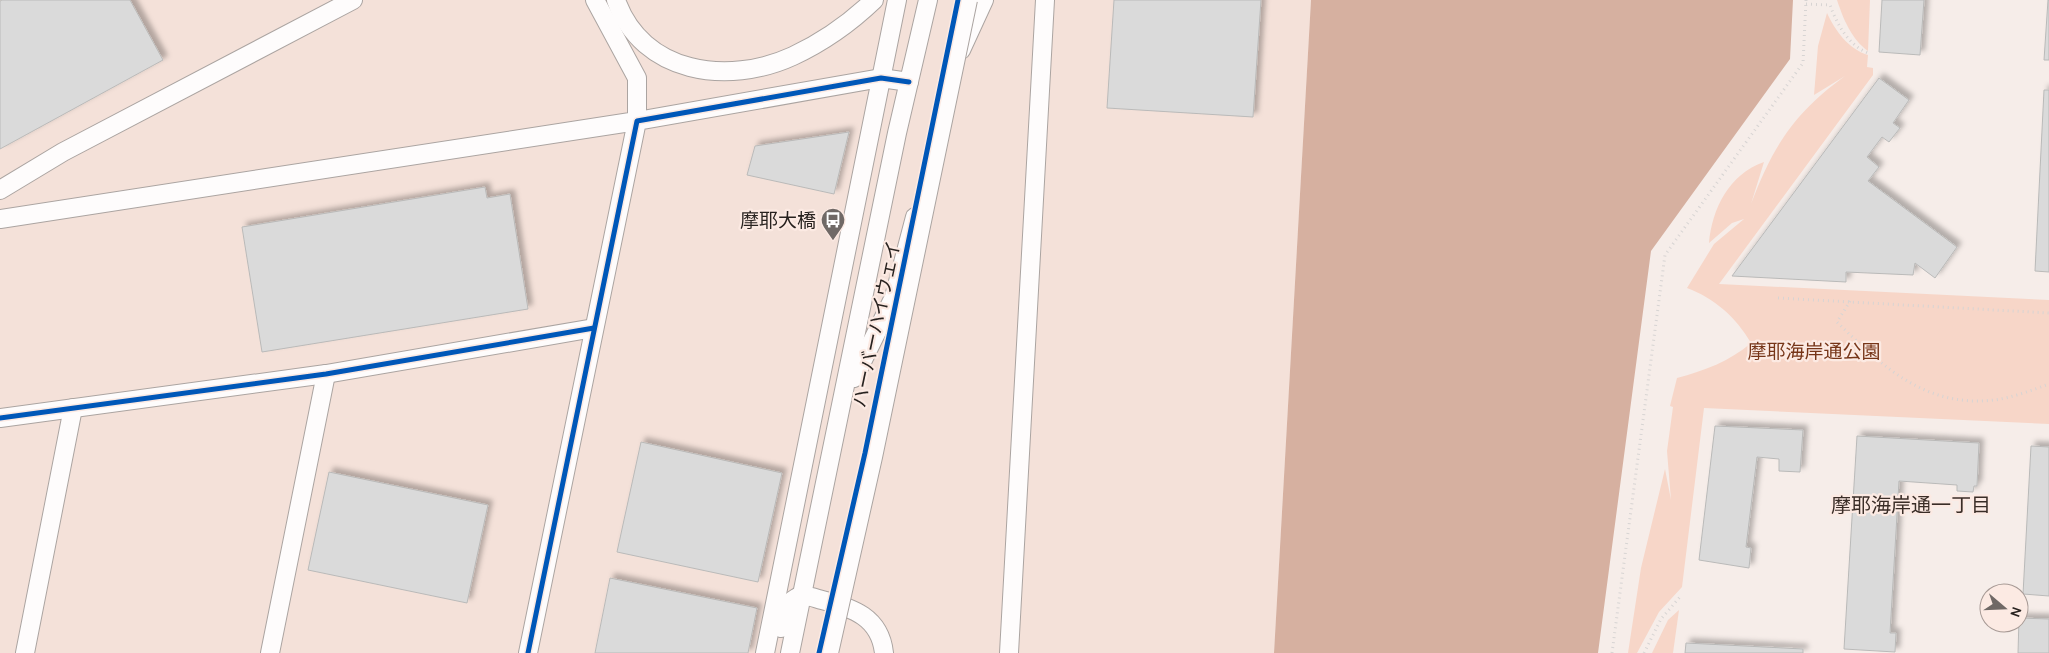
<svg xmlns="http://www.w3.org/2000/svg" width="2049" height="653" viewBox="0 0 2049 653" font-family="Karla,'Noto Sans JP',sans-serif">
<defs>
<filter id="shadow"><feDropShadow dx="4.5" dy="-4.5" stdDeviation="2.5" flood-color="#0004"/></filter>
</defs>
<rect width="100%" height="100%" fill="#f6ede9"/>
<path fill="#f4e1d9" d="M0,0h1311l-37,653h-1274z"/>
<g fill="#f7d6c8">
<path d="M1837,0h33l-2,51c-17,-12 -25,-33 -31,-51z"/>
<path d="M1827,13c8,17 21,36 41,42l-1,12 6,1v7l-154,209 330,16v124l-345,-16 -22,179 -23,25 -22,41h-9l13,-85 24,-99 6,31 -4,-49 6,-44 -3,-1 7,-28c27,-7 53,-17 74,-35 -15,-26 -37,-45 -64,-55l27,-44 30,-25 -12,4 -23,20c3,-34 20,-69 55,-81l-13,42c22,-58 43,-91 94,-128l-31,19 4,-49z"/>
<path d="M1679,610l-6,43h-21l16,-33z"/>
</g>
<path fill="#d6b0a0" d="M1311,0h482l-3,59 -139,192 -53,402h-324z"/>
<g fill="#dadada" stroke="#babab9" filter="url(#shadow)">
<path d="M2,0h128l33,60 -163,89v-148z"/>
<path d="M1114,0h147l-8,117 -146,-9z"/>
<path d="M1882,0h42l-4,55 -41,-3z"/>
<path d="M2048,0h1v60h-5z"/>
<path d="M1879,78l30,22 -16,23 7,5 -11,14 -7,-5 -15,20 12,10 -11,14 89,66 -22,31 -20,-15 -2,12 -67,-3v10l-114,-6z"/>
<path d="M2044,90h5v182l-14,-1z"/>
<path d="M849,132l-15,62 -87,-19 8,-29z"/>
<path d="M485,187l2,11 23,-4 18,115 -266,43 -20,-125z"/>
<path d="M1715,426l88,4 -3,42 -21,-1v-12l-22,-2 -11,90 5,1 -2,20 -50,-8z"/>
<path d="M1857,436l122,7 -2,43h-3l-1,6 -16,-1v-6l-58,-4 -9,152h6l-1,19 -51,-3z"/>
<path d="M641,442l141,31 -24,109 -141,-30z"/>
<path d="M2031,446l18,1v149l-26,-2z"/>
<path d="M329,472l159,33 -21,98 -159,-33z"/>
<path d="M610,578l147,30 -9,45h-153z"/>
<path d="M2019,618l30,1v34h-31z"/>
<path d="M1686,643l117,6v4h-118z"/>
</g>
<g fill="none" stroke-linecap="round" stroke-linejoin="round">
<defs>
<g id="minor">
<path d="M616,0c26,74 112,86 177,56 30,-14 57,-33 81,-56"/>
<path d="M961,50l23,-50"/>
<path d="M0,190l63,-38 290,-152"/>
<path d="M0,219l637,-98v-43l-42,-78"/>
<path d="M854,378l40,-81 21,-80"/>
<path d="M0,418l326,-44 268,-46"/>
<path d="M781,628c3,-11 4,-24 15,-30 7,-5 18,0 26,2 31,8 58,17 62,53"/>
<path d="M25,653l48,-245"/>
<path d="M270,653l56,-279"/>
<path d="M528,653l109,-532 244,-43 28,4"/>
<path d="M765,653l132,-653"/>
<path d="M790,653l107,-520 31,-133"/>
<path d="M1009,653l36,-653"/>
</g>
</defs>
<use href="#minor" stroke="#aba4a1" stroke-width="20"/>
<g stroke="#d7d4d3" stroke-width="3" stroke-dasharray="1 4" stroke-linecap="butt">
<path d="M1806,4l24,1c7,19 18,40 38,48"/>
<path d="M1778,298l271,15"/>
<path d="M1850,301l-13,21c45,44 88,86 157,78 18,-2 38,-10 55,-16"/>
<path d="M1612,653l53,-398 138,-192 3,-63"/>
<path d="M1644,653l17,-34 19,-22"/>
</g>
<use href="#minor" stroke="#fefcfc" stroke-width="18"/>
<defs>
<path id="minor-bridge" d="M829,653l44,-196 95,-457"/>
</defs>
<use href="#minor-bridge" stroke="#aba4a1" stroke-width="20" stroke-linecap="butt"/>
<use href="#minor-bridge" stroke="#fefcfc" stroke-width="18"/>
<defs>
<g id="cycleway">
<path d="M0,418l326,-44 268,-46"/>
<path d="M528,653l109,-532 244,-43 28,4"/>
<path d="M819,653l46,-200 93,-453"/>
</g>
</defs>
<use href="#cycleway" stroke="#fceae3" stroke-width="8"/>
<use href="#cycleway" stroke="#0057b8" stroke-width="5"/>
</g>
<defs>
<symbol id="bus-pin" viewBox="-11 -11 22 30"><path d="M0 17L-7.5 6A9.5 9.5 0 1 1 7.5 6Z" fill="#706966" stroke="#fceae3"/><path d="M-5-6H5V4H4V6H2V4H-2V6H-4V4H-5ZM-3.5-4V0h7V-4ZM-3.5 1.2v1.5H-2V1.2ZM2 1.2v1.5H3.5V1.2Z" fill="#fff"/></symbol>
</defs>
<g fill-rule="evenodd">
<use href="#bus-pin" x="819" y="206" width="28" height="38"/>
</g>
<g text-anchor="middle" stroke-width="4.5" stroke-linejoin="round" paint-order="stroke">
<g font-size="19" fill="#28221f" stroke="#fceae3" text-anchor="end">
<text x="816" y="227">摩耶大橋</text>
</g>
<g font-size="19" fill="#28221f" stroke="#fceae3">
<text transform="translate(876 324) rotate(-78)" y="7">ハーバーハイウェイ</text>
</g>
<g font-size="19" fill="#763518" stroke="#fceae3">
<text x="1814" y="358">摩耶海岸通公園</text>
</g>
<g font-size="20" fill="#3a2d27" stroke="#fceae3">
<text x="1911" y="512">摩耶海岸通一丁目</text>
</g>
</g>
<g transform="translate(2004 608) rotate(109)"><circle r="24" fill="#fceae3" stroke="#a79a95"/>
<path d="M0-4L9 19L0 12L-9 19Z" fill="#706966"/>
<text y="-8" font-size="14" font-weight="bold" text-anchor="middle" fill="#28221f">N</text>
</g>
</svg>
